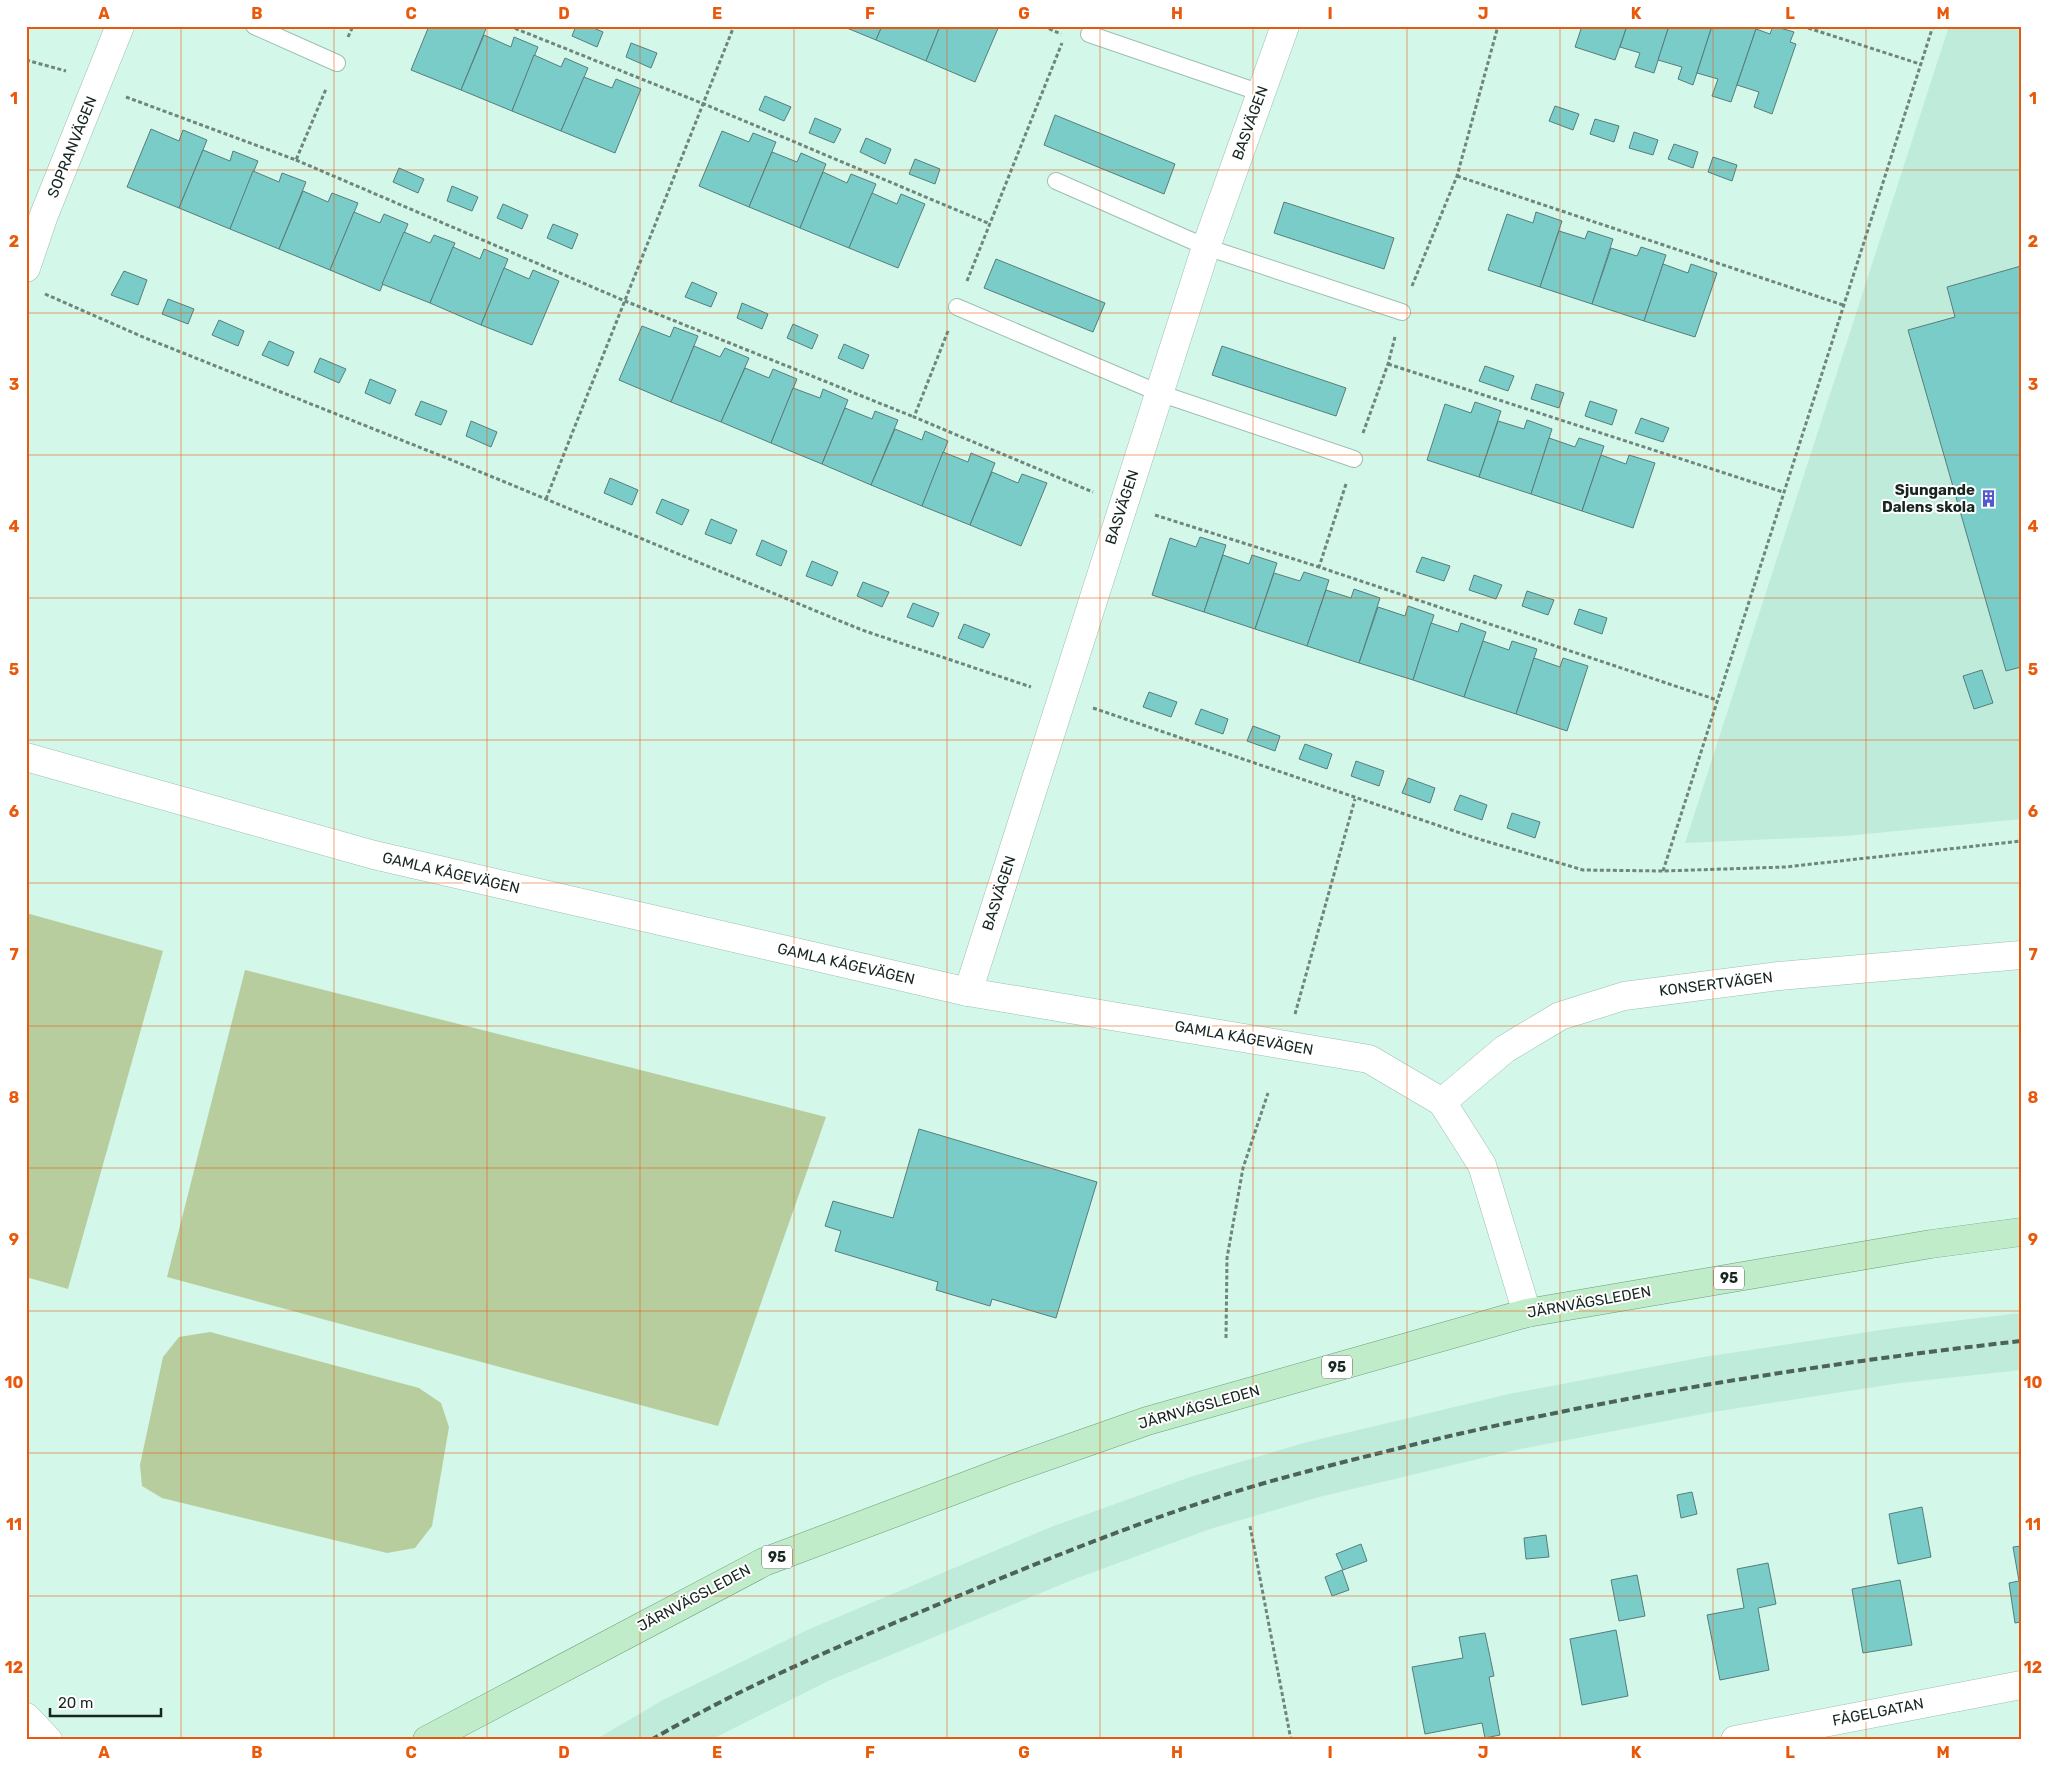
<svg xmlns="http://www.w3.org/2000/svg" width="2047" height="1766" viewBox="0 0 2047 1766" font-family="Rubik,sans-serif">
<rect width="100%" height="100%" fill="#d3f7e9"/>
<g fill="#beebda">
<path d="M1949,26h72v793l-176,17 -160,7z"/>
<path d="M2021,1313v57l-121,13 -187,29 -193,37 -201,48 -109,32 -138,51 -244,101 -118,59h-115l68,-40 142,-69 246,-104 142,-51 111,-33 205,-49 195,-37 190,-29z"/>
</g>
<g fill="#b7cd9e">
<path d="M26,913l137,38 -95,338 -42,-12z"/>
<path d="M245,970l581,147 -108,309 -551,-149z"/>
<path d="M210,1332l209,56 22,15 8,24 -17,99 -17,22 -28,5 -225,-55 -20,-12 -2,-21 23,-108 16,-20z"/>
</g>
<g fill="#7accc9" stroke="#587d7b">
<path d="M429,26h58l-26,64 -50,-20z"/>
<path d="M576,26h13l14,6 -6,15 -25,-11z"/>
<path d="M842,26h40l-6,14z"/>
<path d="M882,26h58l-14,35 -50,-21z"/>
<path d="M940,26h59l-24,56 -49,-21z"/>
<path d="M1582,26h45l-12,34 -40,-13z"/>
<path d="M1627,26h42l-15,47 -19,-6 5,-14 -20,-6z"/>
<path d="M1669,26h43l-19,59 -15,-6 4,-12 -24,-7z"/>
<path d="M1712,26h41l3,3 -25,73 -19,-6 6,-17 -21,-6z"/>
<path d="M1773,26l21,6 -4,10 6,2 -24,70 -18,-7 5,-15 -22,-7 19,-56 14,5z"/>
<path d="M484,35l27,12 3,-10 24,10 -26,64 -51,-21z"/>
<path d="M631,43l26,10 -6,15 -25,-11z"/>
<path d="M534,55l27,12 4,-9 23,10 -27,63 -49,-20z"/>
<path d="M584,77l28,11 4,-9 25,10 -26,64 -54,-22z"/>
<path d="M765,96l26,11 -7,14 -25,-11z"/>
<path d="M1555,106l24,8 -6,16 -24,-9z"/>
<path d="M1055,115l120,49 -11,30 -120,-49z"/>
<path d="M815,118l26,11 -7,14 -25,-10z"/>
<path d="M1595,119l24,7 -5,16 -24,-8z"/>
<path d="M151,129l28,12 4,-11 24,10 -28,68 -52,-21z"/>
<path d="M722,131l27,11 4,-9 23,9 -27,65 -50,-21z"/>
<path d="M1634,132l24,8 -5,15 -24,-7z"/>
<path d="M866,138l25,11 -6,15 -25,-12z"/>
<path d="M1674,144l24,8 -5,16 -25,-9z"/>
<path d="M203,150l27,11 3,-10 25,10 -28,68 -51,-21z"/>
<path d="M772,152l25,10 4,-9 25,11 -26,64 -51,-21z"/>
<path d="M1713,157l24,8 -5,16 -24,-9z"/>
<path d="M915,159l25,10 -5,15 -26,-10z"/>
<path d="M399,168l25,11 -6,14 -25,-11z"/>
<path d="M253,171l26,11 3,-9 24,9 -27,67 -49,-20z"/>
<path d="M823,172l24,11 4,-9 25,10 -27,64 -49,-20z"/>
<path d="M452,186l26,11 -6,14 -25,-10z"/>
<path d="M303,191l25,11 4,-9 26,10 -28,67 -51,-21z"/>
<path d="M872,193l25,11 4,-10 24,10 -27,64 -49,-20z"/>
<path d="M1284,202l110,36 -10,31 -110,-36z"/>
<path d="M503,204l25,11 -6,14 -25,-11z"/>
<path d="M354,212l26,11 4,-9 24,10 -28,67 -50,-21z"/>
<path d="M1536,212l26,9 -22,66 -52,-17 19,-56 26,9z"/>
<path d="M553,224l25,10 -6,15 -25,-11z"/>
<path d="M1559,231l26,8 3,-8 25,8 -21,65 -52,-17z"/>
<path d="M404,232l26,11 4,-8 21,8 -25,60 -48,-19z"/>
<path d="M453,247l27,12 4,-10 24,10 -27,66 -51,-22z"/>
<path d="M1641,247l25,8 -22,66 -52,-17 19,-56 26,8z"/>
<path d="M996,259l109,44 -12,29 -109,-44z"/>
<path d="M1663,264l25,9 3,-9 26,9 -22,64 -51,-16z"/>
<path d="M2021,266v401l-15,4 -98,-341 47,-13 -8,-30z"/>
<path d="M504,268l25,11 4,-9 26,11 -27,64 -51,-20z"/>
<path d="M124,271l23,9 -9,25 -27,-10z"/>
<path d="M692,282l25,11 -6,14 -26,-10z"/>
<path d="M168,299l26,10 -6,15 -26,-10z"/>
<path d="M742,303l26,11 -6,15 -25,-11z"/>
<path d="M219,320l25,11 -6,15 -26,-11z"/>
<path d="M793,324l25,11 -6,14 -25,-11z"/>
<path d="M642,326l28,11 4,-10 24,9 -27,66 -52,-22z"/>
<path d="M269,341l25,11 -6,14 -26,-11z"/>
<path d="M844,344l25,11 -6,14 -25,-11z"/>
<path d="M694,346l26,11 5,-9 24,10 -28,64 -50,-20z"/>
<path d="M1222,346l124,42 -10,28 -124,-41z"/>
<path d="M320,358l26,11 -7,14 -25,-11z"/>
<path d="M1485,366l29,10 -6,15 -29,-10z"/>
<path d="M745,368l24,10 4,-9 24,10 -26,64 -50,-21z"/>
<path d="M370,379l26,11 -6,14 -25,-11z"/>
<path d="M1536,384l28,9 -5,15 -28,-9z"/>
<path d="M793,388l27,10 3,-9 25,11 -26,64 -51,-21z"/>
<path d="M421,401l26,10 -6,14 -26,-10z"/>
<path d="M1590,401l27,9 -5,15 -27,-9z"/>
<path d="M1475,402l26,9 -22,66 -52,-17 18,-56 26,9z"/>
<path d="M845,408l27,11 3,-8 23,9 -27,65 -49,-21z"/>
<path d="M1641,418l28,10 -6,14 -28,-9z"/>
<path d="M1527,420l25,9 -21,65 -52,-17 19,-56 26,8z"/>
<path d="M471,421l26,11 -6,15 -25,-11z"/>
<path d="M895,429l27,11 3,-9 23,10 -26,65 -51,-21z"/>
<path d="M1549,438l26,9 4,-9 25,8 -22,65 -51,-17z"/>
<path d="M943,452l25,10 3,-9 24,10 -25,62 -48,-19z"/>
<path d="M1601,455l25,9 3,-9 26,8 -22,65 -51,-17z"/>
<path d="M992,472l26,11 4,-9 25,9 -26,63 -51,-21z"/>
<path d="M610,478l28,12 -6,15 -28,-12z"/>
<path d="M662,499l27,11 -7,15 -26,-12z"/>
<path d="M711,519l26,11 -6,14 -26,-10z"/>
<path d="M1200,537l26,8 -22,67 -52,-17 18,-57 26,9z"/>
<path d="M762,540l25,11 -6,15 -25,-11z"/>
<path d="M1223,555l26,9 3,-9 25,8 -22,66 -51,-17z"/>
<path d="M1422,557l28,9 -6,15 -28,-9z"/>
<path d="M812,561l26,11 -6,14 -26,-10z"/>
<path d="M1304,572l25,8 -22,66 -52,-17 19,-56 26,8z"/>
<path d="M1474,575l28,10 -6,14 -27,-9z"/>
<path d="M863,582l26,10 -7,15 -25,-11z"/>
<path d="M1354,589l26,9 -21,65 -52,-17 19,-56 25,8z"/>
<path d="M1527,591l27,9 -6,15 -26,-9z"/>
<path d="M913,603l26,10 -6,14 -26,-10z"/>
<path d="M1408,606l26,9 -21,65 -54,-17 19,-56 27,9z"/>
<path d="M1579,609l28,9 -5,16 -28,-10z"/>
<path d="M1431,623l27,9 3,-9 25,9 -22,65 -51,-17z"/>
<path d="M964,624l26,10 -7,14 -25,-10z"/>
<path d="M1483,641l26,9 3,-9 25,8 -21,65 -52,-17z"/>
<path d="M1534,658l26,9 3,-9 25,8 -21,65 -51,-17z"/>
<path d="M1982,670l11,33 -19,6 -11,-33z"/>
<path d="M1149,692l28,10 -6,15 -28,-10z"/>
<path d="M1201,709l27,10 -5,15 -28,-10z"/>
<path d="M1253,726l27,10 -5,15 -28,-10z"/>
<path d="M1305,744l27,10 -5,15 -28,-10z"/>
<path d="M1356,761l28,10 -5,15 -28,-10z"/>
<path d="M1408,778l27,10 -5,15 -28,-10z"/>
<path d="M1460,795l27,10 -5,15 -28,-10z"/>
<path d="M1512,813l28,9 -5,16 -28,-10z"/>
<path d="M919,1129l178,53 -41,136 -64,-19 -2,7 -54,-16 2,-8 -103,-31 6,-20 -16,-5 8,-25 60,17z"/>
<path d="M1692,1492l5,22 -16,4 -4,-23z"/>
<path d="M1922,1507l9,50 -33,7 -9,-50z"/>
<path d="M1546,1535l3,22 -23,2 -2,-21z"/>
<path d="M1361,1544l6,17 -24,9 -7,-16z"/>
<path d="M2021,1546v76l-6,1 -6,-40 10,-2 -6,-34z"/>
<path d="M1768,1563l8,41 -18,4 11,62 -49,10 -13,-65 37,-7 -7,-39z"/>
<path d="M1342,1570l7,20 -17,6 -7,-19z"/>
<path d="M1637,1575l8,41 -26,5 -8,-41z"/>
<path d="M1900,1580l12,65 -49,8 -11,-64z"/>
<path d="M1616,1630l12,66 -46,9 -12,-66z"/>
<path d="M1485,1633l9,43 -5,1 11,58 -15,3 -3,-15 -57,11 -13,-67 51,-9 -4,-21z"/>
</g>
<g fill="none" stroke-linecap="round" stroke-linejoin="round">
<defs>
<g id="service">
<path d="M254,26l83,37"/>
<path d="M1089,34l172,59"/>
<path d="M1056,181l150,66 196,65"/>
<path d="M957,307l202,86 195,66"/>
</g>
<g id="minor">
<path d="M26,268l18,-53 76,-189"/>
<path d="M968,992l238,-745 79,-221"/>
<path d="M1442,1102l63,-53 55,-33 64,-20 155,-20 242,-21"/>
<path d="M26,1717l22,23"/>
<path d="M1735,1740l286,-55"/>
</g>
<path id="tertiary" d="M26,757l348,98 594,137 401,67 73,43 40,63 45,148"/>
<path id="primary" d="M427,1740l337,-178 244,-92 139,-49 380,-108 404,-69 90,-12"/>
</defs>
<use href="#service" stroke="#9dbfb3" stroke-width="18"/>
<use href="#minor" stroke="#9dbfb3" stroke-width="29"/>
<use href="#tertiary" stroke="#9dbfb3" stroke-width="29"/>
<use href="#primary" stroke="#6b9f77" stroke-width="29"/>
<g stroke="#6e867d" stroke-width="3" stroke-dasharray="4 2.5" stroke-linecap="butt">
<path d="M509,26l195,78 286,120"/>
<path d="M1043,26l18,8"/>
<path d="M1802,26l118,38"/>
<path d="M348,37l5,-11"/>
<path d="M26,60l40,11"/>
<path d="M126,97l170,63 30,-71"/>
<path d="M296,160l329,141 289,116"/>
<path d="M1457,176l386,129"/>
<path d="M967,281l95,-238"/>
<path d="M1412,286l45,-110 41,-150"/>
<path d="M45,294l98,43 311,124 408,169 169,57"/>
<path d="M948,331l-34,86 179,75"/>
<path d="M1388,364l395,128"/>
<path d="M1363,433l25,-69 7,-27"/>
<path d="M1346,484l-27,83 398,133"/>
<path d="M546,499l188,-473"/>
<path d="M1155,515l164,52"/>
<path d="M1093,708l379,129 111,33 80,1 122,-4 236,-26"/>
<path d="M1663,871l270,-845"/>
<path d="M1295,1014l60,-215"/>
<path d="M1226,1338l1,-80 16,-90 25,-75"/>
<path d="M1250,1526l41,214"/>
</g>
<use href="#service" stroke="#fff" stroke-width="16"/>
<use href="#minor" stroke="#fff" stroke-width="28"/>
<use href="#tertiary" stroke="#fff" stroke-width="28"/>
<use href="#primary" stroke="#c1ecc9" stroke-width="28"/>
<path stroke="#4d625a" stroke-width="4" stroke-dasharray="8 4" stroke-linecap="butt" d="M651,1740c87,-51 181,-91 274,-130 90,-38 182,-76 275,-107 71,-24 144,-41 216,-59 199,-48 401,-80 605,-103"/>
</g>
<path fill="none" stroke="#e8590c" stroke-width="1" stroke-opacity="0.55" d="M181,26v1714M334,26v1714M487,26v1714M640,26v1714M794,26v1714M947,26v1714M1100,26v1714M1253,26v1714M1407,26v1714M1560,26v1714M1713,26v1714M1866,26v1714M26,170h1995M26,313h1995M26,455h1995M26,598h1995M26,740h1995M26,883h1995M26,1026h1995M26,1168h1995M26,1311h1995M26,1453h1995M26,1596h1995"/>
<defs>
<symbol id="building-bare" viewBox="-9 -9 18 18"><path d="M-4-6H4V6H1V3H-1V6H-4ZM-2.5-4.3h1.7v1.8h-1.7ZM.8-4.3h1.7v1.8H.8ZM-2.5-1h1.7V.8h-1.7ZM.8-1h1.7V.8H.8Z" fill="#5358cf" stroke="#fff" stroke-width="2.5" paint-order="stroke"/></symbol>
</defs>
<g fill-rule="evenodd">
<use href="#building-bare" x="1976" y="486" width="25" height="25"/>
</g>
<g text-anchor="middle" stroke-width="4" stroke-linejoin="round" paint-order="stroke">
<g fill="#fff" stroke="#5d6764" stroke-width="1">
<rect x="1714" y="1266.5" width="30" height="23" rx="4"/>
<rect x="1322" y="1355.5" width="30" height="23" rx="4"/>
<rect x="762" y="1545.5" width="30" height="23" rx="4"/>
</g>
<g font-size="14" font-weight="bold" fill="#182621">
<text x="1729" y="1283">95</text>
<text x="1337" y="1372">95</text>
<text x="777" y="1562">95</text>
</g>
<g font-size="15" fill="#182621" stroke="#fff">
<text transform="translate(1250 123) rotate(-70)" y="5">BASVÄGEN</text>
<text transform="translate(72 147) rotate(-68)" y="5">SOPRANVÄGEN</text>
<text transform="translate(1122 507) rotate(-72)" y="5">BASVÄGEN</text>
<text transform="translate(451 873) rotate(13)" y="5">GAMLA KÅGEVÄGEN</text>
<text transform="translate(999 893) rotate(-72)" y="5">BASVÄGEN</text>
<text transform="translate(846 964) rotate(13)" y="5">GAMLA KÅGEVÄGEN</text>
<text transform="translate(1716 984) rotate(-7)" y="5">KONSERTVÄGEN</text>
<text transform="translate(1244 1038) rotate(10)" y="5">GAMLA KÅGEVÄGEN</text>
<text transform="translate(1589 1302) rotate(-10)" y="5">JÄRNVÄGSLEDEN</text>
<text transform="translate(1199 1407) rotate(-16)" y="5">JÄRNVÄGSLEDEN</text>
<text transform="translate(694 1598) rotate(-28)" y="5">JÄRNVÄGSLEDEN</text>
<text transform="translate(1878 1712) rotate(-11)" y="5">FÅGELGATAN</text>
</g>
<g font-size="15" font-weight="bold" fill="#182621" stroke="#fff" text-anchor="end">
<text x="1975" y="495">Sjungande<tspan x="1975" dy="17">Dalens skola</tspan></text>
</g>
</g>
<rect width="2047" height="1766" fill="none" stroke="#ffffff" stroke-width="55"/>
<path d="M50 1708v8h111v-8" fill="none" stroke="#182621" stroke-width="2.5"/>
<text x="58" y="1708" font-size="15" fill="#182621" stroke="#ffffff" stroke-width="4" paint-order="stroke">20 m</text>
<rect x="28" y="28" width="1992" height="1710" fill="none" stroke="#e8590c" stroke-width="2"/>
<g font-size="16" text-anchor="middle" font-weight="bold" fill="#e8590c">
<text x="104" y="19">A</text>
<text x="257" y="19">B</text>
<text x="411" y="19">C</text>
<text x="564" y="19">D</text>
<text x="717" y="19">E</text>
<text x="870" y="19">F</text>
<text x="1024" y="19">G</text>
<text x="1177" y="19">H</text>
<text x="1330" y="19">I</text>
<text x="1483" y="19">J</text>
<text x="1636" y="19">K</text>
<text x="1790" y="19">L</text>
<text x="1943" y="19">M</text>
<text x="14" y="104">1</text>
<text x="2033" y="104">1</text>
<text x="14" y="247">2</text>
<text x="2033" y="247">2</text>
<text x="14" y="390">3</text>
<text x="2033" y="390">3</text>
<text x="14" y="532">4</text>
<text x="2033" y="532">4</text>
<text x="14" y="675">5</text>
<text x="2033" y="675">5</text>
<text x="14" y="817">6</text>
<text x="2033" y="817">6</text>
<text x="14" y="960">7</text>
<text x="2033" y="960">7</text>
<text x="14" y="1103">8</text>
<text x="2033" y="1103">8</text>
<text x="14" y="1245">9</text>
<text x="2033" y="1245">9</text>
<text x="14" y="1388">10</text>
<text x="2033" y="1388">10</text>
<text x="14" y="1530">11</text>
<text x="2033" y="1530">11</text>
<text x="14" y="1673">12</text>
<text x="2033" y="1673">12</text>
<text x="104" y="1758">A</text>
<text x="257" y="1758">B</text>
<text x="411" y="1758">C</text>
<text x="564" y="1758">D</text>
<text x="717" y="1758">E</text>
<text x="870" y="1758">F</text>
<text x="1024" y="1758">G</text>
<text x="1177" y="1758">H</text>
<text x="1330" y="1758">I</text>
<text x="1483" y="1758">J</text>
<text x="1636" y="1758">K</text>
<text x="1790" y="1758">L</text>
<text x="1943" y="1758">M</text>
</g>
</svg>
